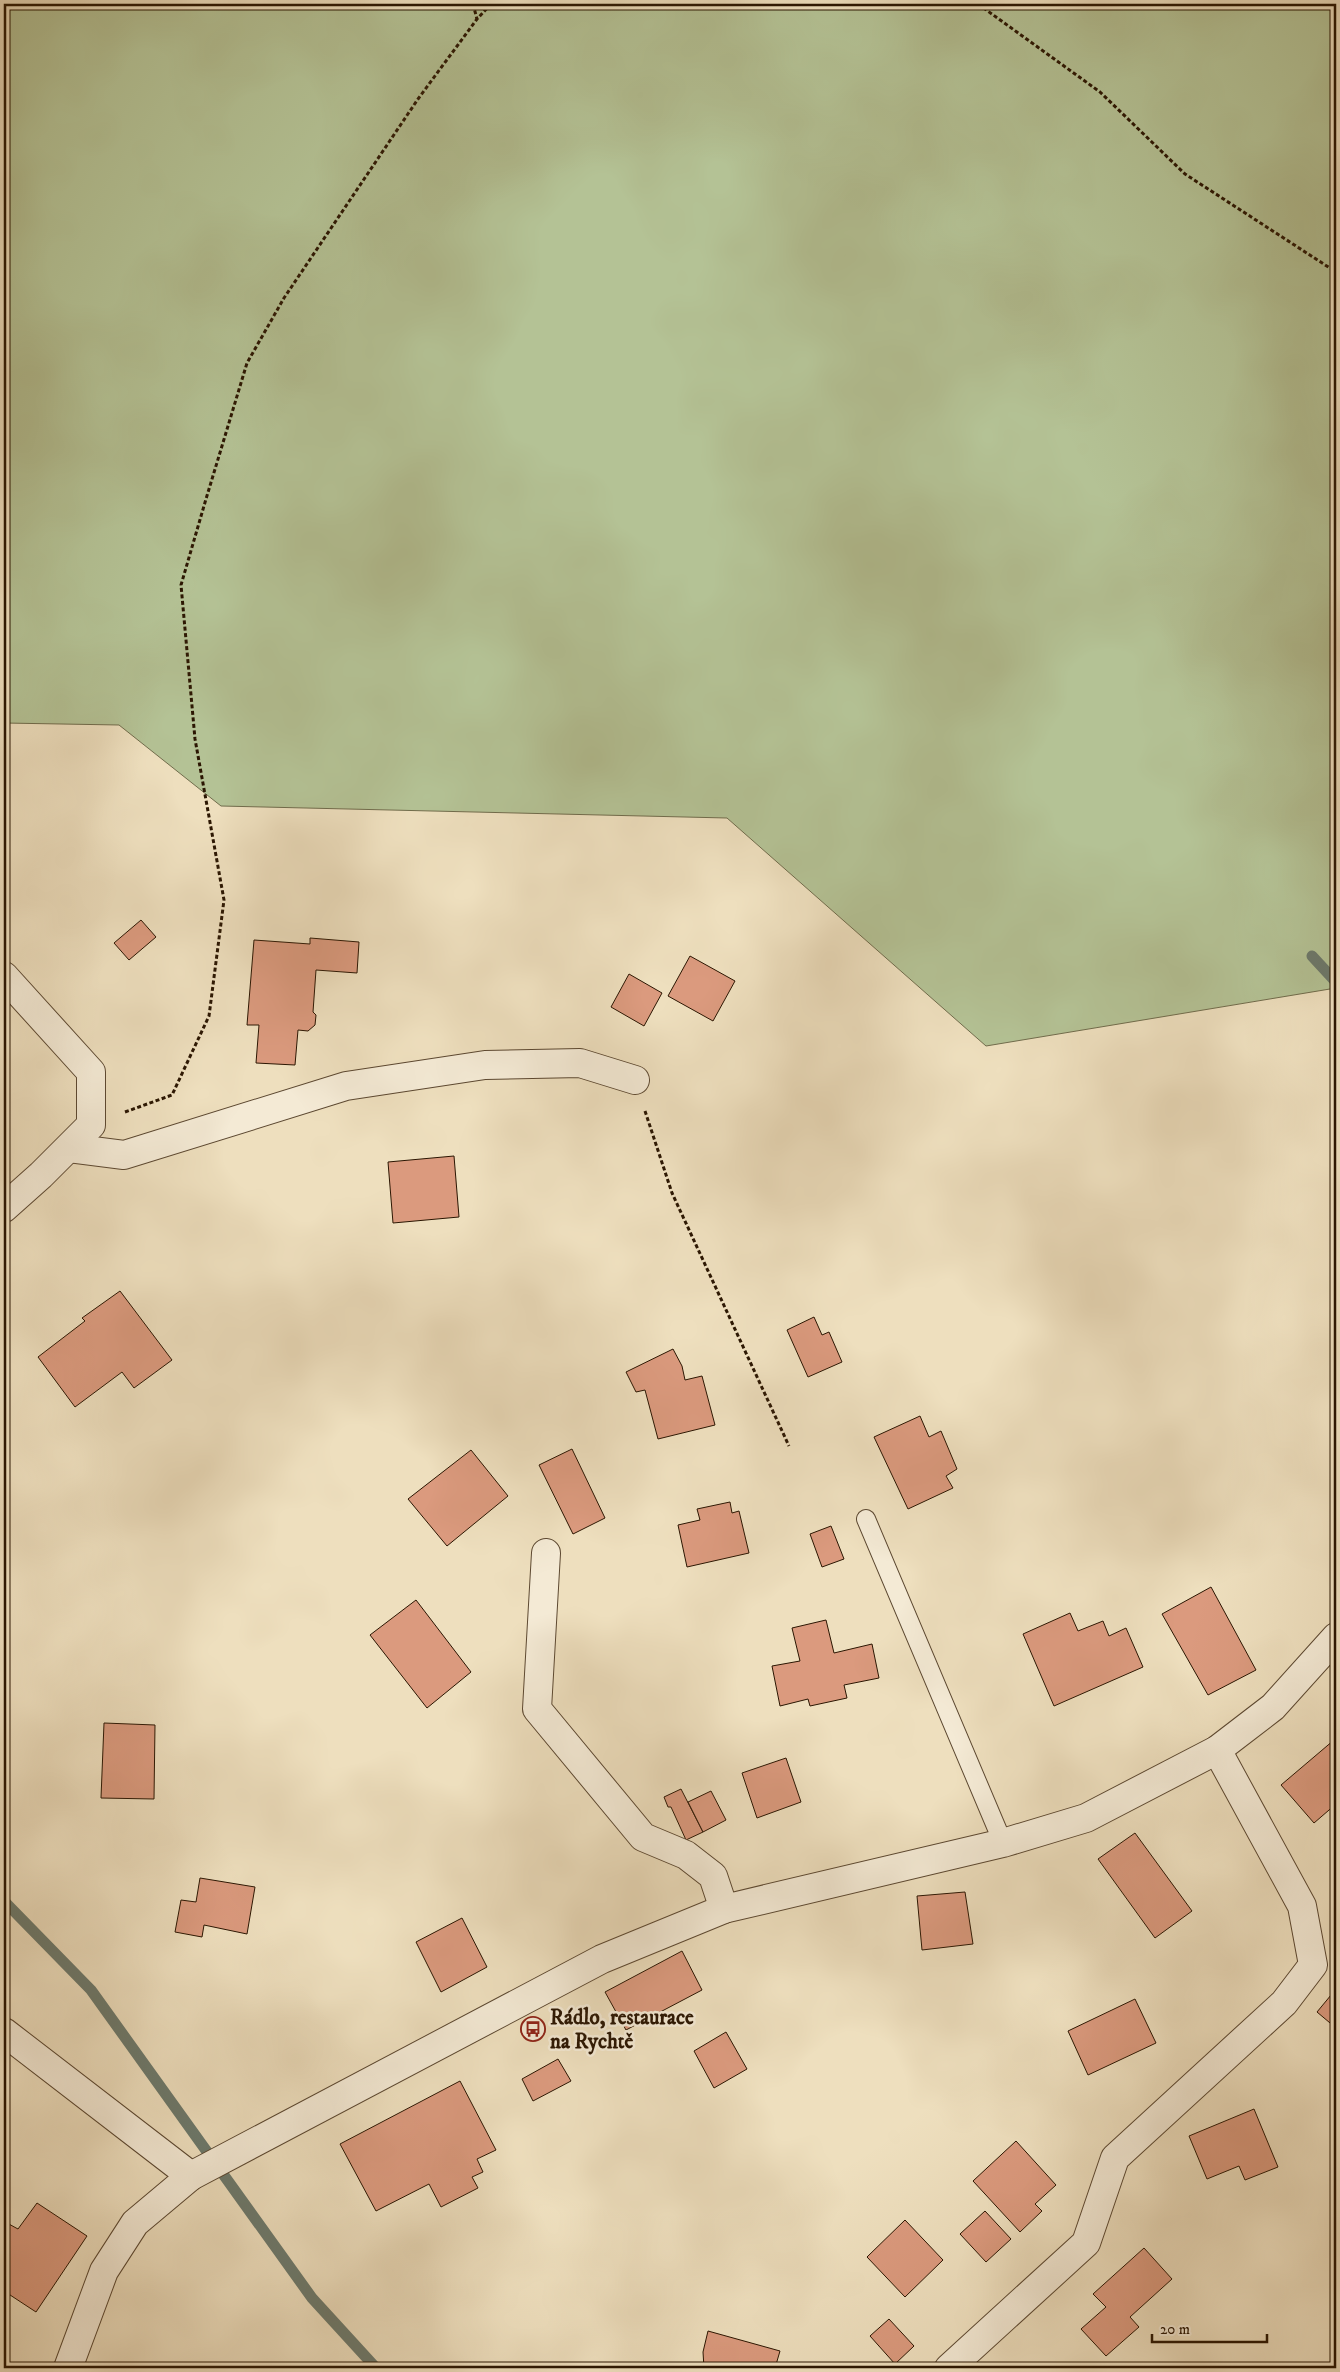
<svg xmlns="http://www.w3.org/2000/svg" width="1340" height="2372" viewBox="0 0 1340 2372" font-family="'IM FELL DW Pica',serif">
<rect width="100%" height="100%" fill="#eedfbe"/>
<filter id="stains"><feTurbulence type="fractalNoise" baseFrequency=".004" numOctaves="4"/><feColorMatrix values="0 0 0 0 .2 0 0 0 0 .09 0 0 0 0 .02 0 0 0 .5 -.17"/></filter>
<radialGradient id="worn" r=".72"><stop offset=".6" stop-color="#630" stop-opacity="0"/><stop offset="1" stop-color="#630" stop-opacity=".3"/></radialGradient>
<path fill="#b4c295" stroke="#706c4c" d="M4,4h1332v984l-350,58 -259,-228 -506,-12 -102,-81 -115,-2z"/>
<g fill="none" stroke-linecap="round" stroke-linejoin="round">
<g stroke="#6d7a6d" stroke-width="11">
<path d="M1312,956l24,26"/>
<path d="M4,1901l87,89 221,308 64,70"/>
</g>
</g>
<g fill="#db9a7e" stroke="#2b1602">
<path d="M141,920l15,17 -27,23 -15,-17z"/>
<path d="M310,938l49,4 -2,31 -41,-3 -3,42 3,3 -1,10 -7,6 -10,-1 -3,35 -39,-2 3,-38h-12l7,-85 56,4z"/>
<path d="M690,956l45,25 -22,40 -45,-25z"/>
<path d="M629,974l33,19 -18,33 -33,-19z"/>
<path d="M454,1156l5,61 -66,6 -5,-61z"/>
<path d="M120,1291l52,69 -38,28 -12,-16 -47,35 -37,-50 47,-36 -3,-3z"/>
<path d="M814,1317l8,18 7,-3 13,30 -34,15 -21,-47z"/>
<path d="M673,1349l9,17 3,14 17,-4 13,49 -57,14 -13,-49 -9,2 -10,-20z"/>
<path d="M920,1416l9,21 12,-6 16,38 -11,7 7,12 -45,21 -34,-72z"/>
<path d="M572,1449l33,69 -32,16 -34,-69z"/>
<path d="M471,1450l37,46 -61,50 -39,-47z"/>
<path d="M730,1502l2,11 7,-2 10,42 -62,14 -9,-42 22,-5 -3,-11z"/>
<path d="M831,1526l13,33 -22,8 -12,-33z"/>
<path d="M1211,1587l45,83 -48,25 -46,-81z"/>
<path d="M416,1600l55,72 -44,36 -57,-73z"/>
<path d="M1070,1613l8,18 25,-10 6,15 17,-8 17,39 -89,39 -31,-72z"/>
<path d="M826,1620l8,33 38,-9 7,34 -35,7 3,13 -37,8 -2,-7 -28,7 -8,-40 28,-5 -8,-33z"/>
<path d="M104,1723l51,2 -1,74 -53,-1z"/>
<path d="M1334,1740l2,2v62l-22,19 -33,-38z"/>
<path d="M786,1758l15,44 -44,16 -15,-45z"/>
<path d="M681,1789l22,43 -17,8 -15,-33h-3l-4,-10z"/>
<path d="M711,1791l15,29 -23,12 -15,-30z"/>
<path d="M1135,1833l57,78 -37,27 -57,-79z"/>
<path d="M200,1878l55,9 -8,47 -43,-9 -2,12 -27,-5 6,-32 15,2z"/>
<path d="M965,1892l8,52 -51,6 -5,-54z"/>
<path d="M462,1918l25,49 -46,25 -25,-50z"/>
<path d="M682,1951l20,39 -76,40 -21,-38z"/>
<path d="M1336,1989v39l-19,-16z"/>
<path d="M1135,1999l21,44 -68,32 -20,-44z"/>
<path d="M726,2032l21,37 -33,19 -20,-37z"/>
<path d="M558,2059l13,22 -38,20 -11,-22z"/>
<path d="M460,2081l36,69 -19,9 6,13 -11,5 6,11 -37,19 -12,-23 -53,27 -36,-67z"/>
<path d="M1254,2109l24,58 -33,13 -6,-14 -32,13 -18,-43z"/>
<path d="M1016,2141l40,44 -21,19 7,7 -22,21 -47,-51z"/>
<path d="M37,2203l50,33 -51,76 -32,-21v-63l3,-5 11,6z"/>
<path d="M985,2211l26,28 -25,23 -26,-28z"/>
<path d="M905,2220l38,40 -38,37 -38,-40z"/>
<path d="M1144,2248l28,31 -42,38 9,10 -33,29 -25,-27 25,-22 -13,-13z"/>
<path d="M889,2319l25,27 -19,18 -25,-28z"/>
<path d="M708,2331l72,20 -5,17h-71l-1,-16z"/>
</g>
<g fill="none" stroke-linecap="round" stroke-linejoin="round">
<defs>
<path id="service" d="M866,1519l137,324"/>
<g id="minor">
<path d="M4,976l87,96v53l-50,50 -37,33"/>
<path d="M69,1148l55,7 222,-69 139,-21 95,-2 55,17"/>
<path d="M546,1553l-9,156 106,128 43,18 27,21 11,33"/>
<path d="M4,2032l187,144"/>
<path d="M949,2368l137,-125 29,-85 169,-155 29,-38 -11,-59 -85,-156"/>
</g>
<path id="tertiary" d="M68,2368l36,-97 31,-48 56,-47 411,-217 122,-50 279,-66 83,-25 131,-68 56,-43 63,-70"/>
</defs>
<use href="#service" stroke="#5c4831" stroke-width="20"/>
<use href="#minor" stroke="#5c4831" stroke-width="30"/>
<use href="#tertiary" stroke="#5c4831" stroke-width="30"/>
<g stroke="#2b1602" stroke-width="3" stroke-dasharray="4 2.5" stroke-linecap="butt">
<path d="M473,4l4,15"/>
<path d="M978,4l122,88 85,82 151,98"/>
<path d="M645,1111l27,82 117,253"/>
<path d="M125,1112l47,-17 37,-79 15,-116 -29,-161 -14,-154 25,-86 41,-136 37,-65 134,-199 59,-80 14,-15"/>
</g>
<use href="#service" stroke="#f4ead5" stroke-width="18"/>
<use href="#minor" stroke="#f4ead5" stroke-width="28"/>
<use href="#tertiary" stroke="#f4ead5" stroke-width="28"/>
</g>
<defs>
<symbol id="bus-ring" viewBox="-11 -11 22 22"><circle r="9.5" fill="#f4ead5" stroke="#8f2418" stroke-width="1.5"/><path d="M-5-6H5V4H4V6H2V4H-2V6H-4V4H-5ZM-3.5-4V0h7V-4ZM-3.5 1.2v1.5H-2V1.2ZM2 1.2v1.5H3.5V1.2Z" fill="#8f2418"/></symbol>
</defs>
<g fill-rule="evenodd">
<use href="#bus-ring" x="519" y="2015" width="28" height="28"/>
</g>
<g text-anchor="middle" stroke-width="5" stroke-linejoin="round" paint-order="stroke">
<g font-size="21" font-weight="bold" fill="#2b1602" stroke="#f4ead5" text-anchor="start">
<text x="550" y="2024">Rádlo, restaurace<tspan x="550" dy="24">na Rychtě</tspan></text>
</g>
</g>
<rect width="1340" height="2372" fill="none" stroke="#eedfbe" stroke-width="20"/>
<rect x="5" y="5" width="1330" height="2362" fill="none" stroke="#2b1602" stroke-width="2.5"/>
<rect x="10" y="10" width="1320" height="2352" fill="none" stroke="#2b1602"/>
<path d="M1152 2334v8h115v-8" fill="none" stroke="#2b1602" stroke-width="2.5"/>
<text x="1160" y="2334" font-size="15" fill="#2b1602" stroke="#f4ead5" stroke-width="4" paint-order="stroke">20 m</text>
<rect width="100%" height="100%" filter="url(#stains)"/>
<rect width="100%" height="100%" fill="url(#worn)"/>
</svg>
